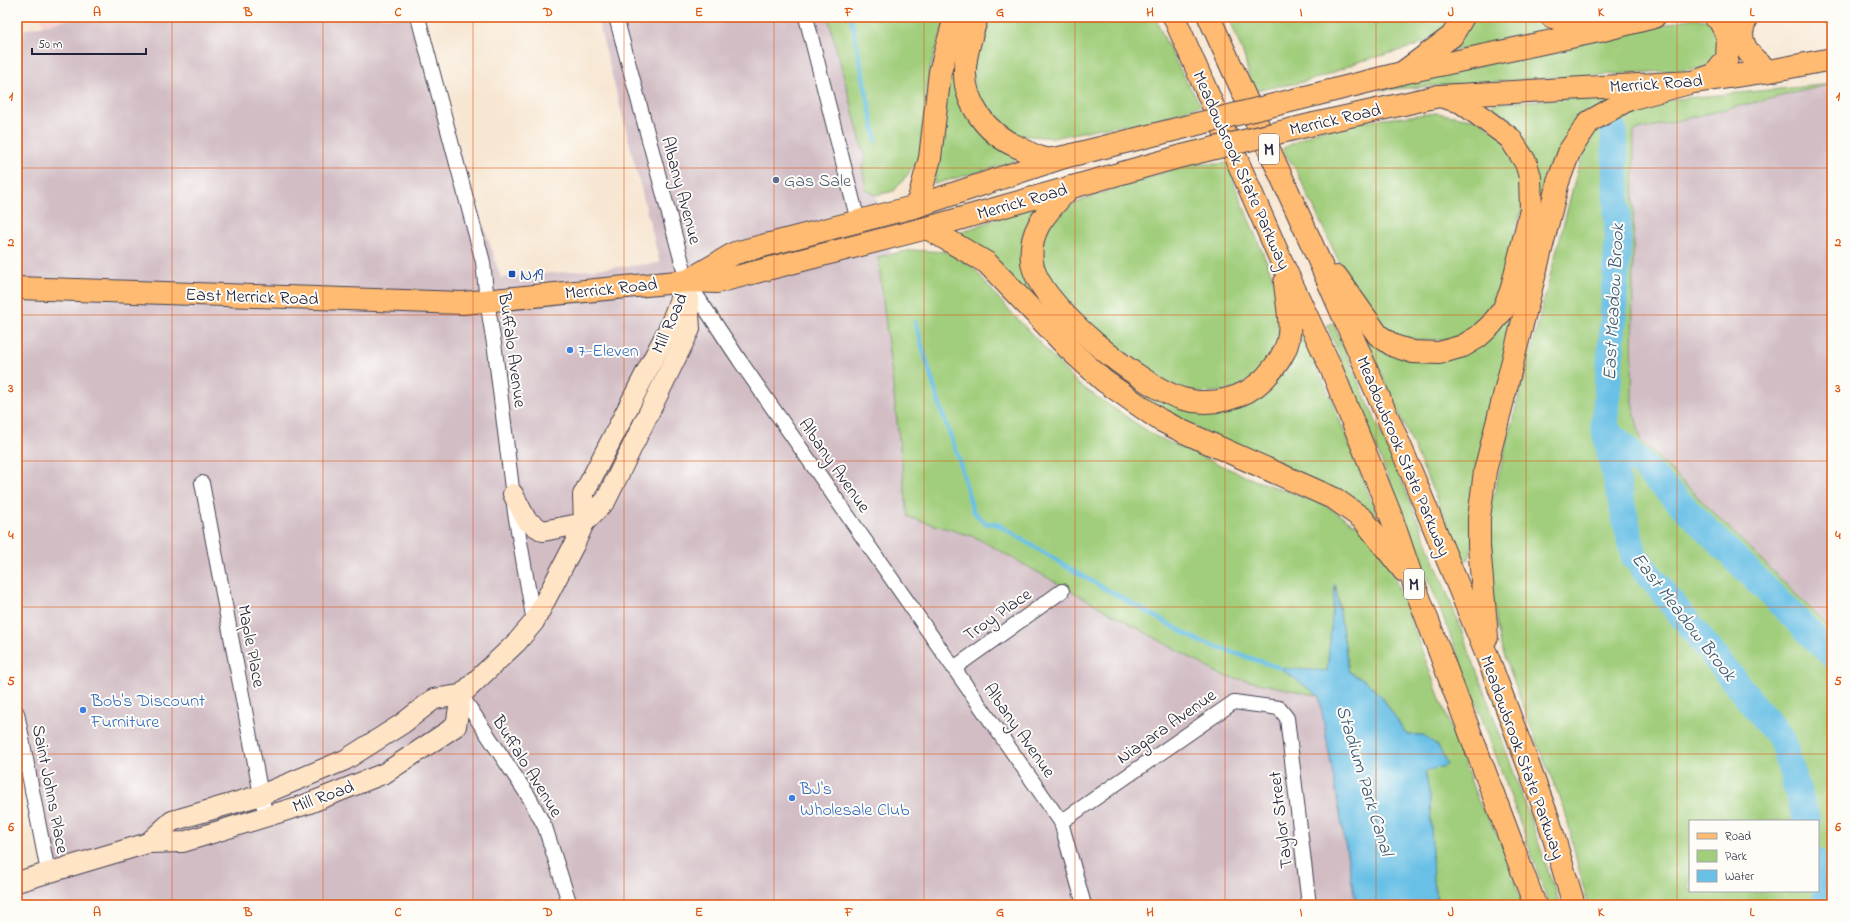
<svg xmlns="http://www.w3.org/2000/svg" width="1849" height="922" viewBox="0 0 1849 922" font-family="'Indie Flower',sans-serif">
<rect width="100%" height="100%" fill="#fdfcf7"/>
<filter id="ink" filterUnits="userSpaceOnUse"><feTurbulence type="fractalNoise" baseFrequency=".025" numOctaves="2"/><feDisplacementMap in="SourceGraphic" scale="8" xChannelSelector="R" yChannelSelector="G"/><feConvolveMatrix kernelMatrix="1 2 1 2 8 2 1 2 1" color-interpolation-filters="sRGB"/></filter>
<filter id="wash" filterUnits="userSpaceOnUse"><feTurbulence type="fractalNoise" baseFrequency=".012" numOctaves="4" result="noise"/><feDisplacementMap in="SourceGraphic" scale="16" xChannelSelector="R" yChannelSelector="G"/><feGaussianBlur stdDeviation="0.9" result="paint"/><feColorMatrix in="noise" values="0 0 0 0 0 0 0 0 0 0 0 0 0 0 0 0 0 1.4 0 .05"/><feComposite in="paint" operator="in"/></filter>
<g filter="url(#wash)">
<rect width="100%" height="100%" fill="#f7e6d2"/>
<path fill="#f7cfd0" d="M41,17h40l-37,8z"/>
<g fill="#d2bdc5">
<path d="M81,17h333l87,261 159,-15 -63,-246h231l66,247 14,253 67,20 246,138 98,21 37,209h-1339v-12l34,-11 -34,-194v-657z"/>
<path d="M1832,84v547l-191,-190 -9,-39 2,-271z"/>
</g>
<g fill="#a1ce7b" stroke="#62785b" fill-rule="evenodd">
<path d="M828,17h118l-17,55 -4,53 -6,43 -7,-2 -3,7 -15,18 -18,4 -10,-5 -4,-24 4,-5z"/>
<path d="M985,17h170c13,31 28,60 46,88l-55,18 -46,5 -46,10 -38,-3 -18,-7 -23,-33 -2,-38z"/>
<path d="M1229,17h224l-7,13 -30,16 -58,16 -36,15 -24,6 -46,8 -7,-32z"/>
<path d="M1470,17h70l14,10 -12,5 -107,23z"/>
<path d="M1694,18l19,4 12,22 -11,20 -16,5 -210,13 -108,8 61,-16z"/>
<path d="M955,39l3,37 57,79 -1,5 -6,4 -74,20z"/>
<path d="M1832,84l-198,47 -2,271 9,39 191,189v275h-243l-7,-22 -17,-72 -31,-75 -33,-90 -13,-72 -1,-54 90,-348 17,-43 27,-18 34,-10zM1690,821h128v70h-128z"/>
<path d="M1628,95l-57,41 -102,423 -5,2 -104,-236 62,35 91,-59 14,-152 -20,-27 -20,-12 8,-7z"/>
<path d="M1436,113l42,7 24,17 18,34 5,25 -29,106 -24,25 -23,13h-31l-23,-4 -13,-7 -31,-42 -56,-119 -13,-19 34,-18 43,-9z"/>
<path d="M1231,160l4,26 44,106v51l-17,30 -29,17 -31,3 -34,-9 -75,-56 -40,-39 -13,-20 3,-31 7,-14 20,-18 17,-8 103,-34h33z"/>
<path d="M1033,205l5,5 -12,56 117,121 84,19 69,-71 5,-2 29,63 49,124 -5,1 -233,-123 -29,-21 -138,-134 -15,-10z"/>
<path d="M911,250l35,2 26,14 28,34 78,84 77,52 99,44 68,23 43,28 23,29 91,243 22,38 22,64h-85l-5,-23 -3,-86 -5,-25 22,-6 -23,-30h-17l-25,-38 -17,-17 -16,-8 -13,-86 -9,85 -46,-3 38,28 -98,-21 -246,-138 -67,-20 -30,-260z"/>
<path d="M1333,323c31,72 64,144 93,217 48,120 92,242 134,365h-11c-67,-196 -145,-388 -222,-580z"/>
</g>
<path fill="#69c0e6" stroke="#467190" d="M1335,584l14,88 16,8 17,17 25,38h17l15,12 8,18 -22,7 5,24 3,86 5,23h-82l-37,-209 -39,-28 47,3z"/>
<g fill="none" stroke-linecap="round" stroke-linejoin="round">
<g stroke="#69c0e6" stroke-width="4.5">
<path d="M851,17l25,123"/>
<path d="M915,322l25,85 18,49 15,55 12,12 12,1 82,50 120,67 81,27"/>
</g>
<g stroke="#69c0e6" stroke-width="27">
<path d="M1614,132l4,105 -6,101 -8,89 30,129 148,184 25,81"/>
<path d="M1604,427l228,228"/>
<path d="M1818,862l11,43"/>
</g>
</g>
</g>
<g filter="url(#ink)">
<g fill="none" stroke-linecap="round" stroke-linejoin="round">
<defs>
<g id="street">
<path d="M418,17l65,245 4,39 8,49 20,163 19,109"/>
<path d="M616,17l71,264 53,80 321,461 23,83"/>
<path d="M806,17l52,204"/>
<path d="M202,483l59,312 5,21"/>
<path d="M954,668l108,-77"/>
<path d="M461,695l68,102 16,30 25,78"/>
<path d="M17,713l31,159"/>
<path d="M1061,822l173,-120 45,6 8,10 22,187"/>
</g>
<g id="secondary">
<path d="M513,494l14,27 16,10 41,-8"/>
<path d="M584,523l-1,-28 86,-167 15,-40"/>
<path d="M148,843l24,-22 89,-26 84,-35 57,-36 32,-25 27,-4 56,-53 17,-20 40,-77 10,-22 22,-23 84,-171 -3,-48"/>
<path d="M17,882l131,-39 35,-1 124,-38 78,-31 71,-47 5,-31"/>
</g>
<g id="primary">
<path d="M1748,17c-16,22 3,42 21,54"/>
<path d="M1702,79l12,-4 13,-16 1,-22 -10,-19 -3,-1"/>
<path d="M1298,99l104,-26 197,-42 55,-14"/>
<path d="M1314,124l125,-28 254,-14 76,-11 63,-12"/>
<path d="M687,281l48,-28 182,-47 147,-49 113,-28"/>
<path d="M17,288l446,15 224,-22 30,1 210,-54 255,-72"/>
</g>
<g id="highway">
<path d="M977,17c-5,16 -11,34 -12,51 -2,35 22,66 53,79 8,4 19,11 28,12 6,1 13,-1 18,-2"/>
<path d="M1174,17l110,250 47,101 60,148 23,68 121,321"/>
<path d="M1209,17l101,223 95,217 83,201 60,160 26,87"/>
<path d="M1552,17l47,14"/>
<path d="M1402,73l50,-37 11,-19"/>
<path d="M1070,187c-21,24 -42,40 -38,75 5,43 111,126 151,137 29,8 61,0 82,-21 11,-12 23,-27 24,-44 2,-17 -3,-35 -4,-52"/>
<path d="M917,206l13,-48 10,-86 15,-55"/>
<path d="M927,228l60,35 82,86 35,32 56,39 24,12 151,67 28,20 41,52"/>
<path d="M1337,277l41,58 16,11 19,6 26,1 24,-7 15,-9 13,-12 12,-15 8,-19 20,-81 -1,-33 -4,-14 -16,-25 -49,-36 -22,-6"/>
<path d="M1487,637l-8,-91v-28l6,-47 73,-289 12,-32 19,-28 40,-23 64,-17"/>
</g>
</defs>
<use href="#street" stroke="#423f52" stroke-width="16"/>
<use href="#secondary" stroke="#423f52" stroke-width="22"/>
<use href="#primary" stroke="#423f52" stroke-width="24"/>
<use href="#highway" stroke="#423f52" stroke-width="24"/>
<use href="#street" stroke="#fff" stroke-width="14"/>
<use href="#secondary" stroke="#ffe4c6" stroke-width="20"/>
<use href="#primary" stroke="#ffbb71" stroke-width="22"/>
<use href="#highway" stroke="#ffbb71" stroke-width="22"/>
<defs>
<g id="primary-bridge">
<path d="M1177,129l121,-30"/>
<path d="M1182,156l132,-32"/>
</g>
</defs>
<use href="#primary-bridge" stroke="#423f52" stroke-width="24" stroke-linecap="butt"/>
<use href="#primary-bridge" stroke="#ffbb71" stroke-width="22"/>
</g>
</g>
<path fill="none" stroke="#de560e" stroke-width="1" stroke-opacity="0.55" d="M172,17v888M323,17v888M473,17v888M624,17v888M774,17v888M924,17v888M1075,17v888M1225,17v888M1376,17v888M1526,17v888M1677,17v888M17,168h1815M17,315h1815M17,461h1815M17,607h1815M17,754h1815"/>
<circle fill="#5c6f8a" stroke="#fdfcf7" stroke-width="1.5" cx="776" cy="180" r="4"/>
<rect fill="#1a4fb4" stroke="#fdfcf7" stroke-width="1.5" x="508" y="270" width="8" height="8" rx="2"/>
<g fill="#3f7fe0" stroke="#fdfcf7" stroke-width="1.5">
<circle cx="570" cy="350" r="4"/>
<circle cx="83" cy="710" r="4"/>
<circle cx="792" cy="798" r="4"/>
</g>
<g text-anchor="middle" stroke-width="4" stroke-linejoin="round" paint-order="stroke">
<g fill="#fdfcf7" stroke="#646373" stroke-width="1">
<rect x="1259" y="134" width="20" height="30" rx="3"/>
<rect x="1404" y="569" width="20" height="30" rx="3"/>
</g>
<g font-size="17" font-weight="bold" fill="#22223b">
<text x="1269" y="155">M</text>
<text x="1414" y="590">M</text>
</g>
<g font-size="18" fill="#22223b" stroke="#fdfcf7">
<text transform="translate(1656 83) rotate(-4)" y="6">Merrick Road</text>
<text transform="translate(1335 119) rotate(-13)" y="6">Merrick Road</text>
<text transform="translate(1242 170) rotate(66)" y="6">Meadowbrook State Parkway</text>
<text transform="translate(682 190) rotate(75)" y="6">Albany Avenue</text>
<text transform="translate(1022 201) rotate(-16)" y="6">Merrick Road</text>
<text transform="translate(611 288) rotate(-6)" y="6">Merrick Road</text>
<text transform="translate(252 296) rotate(2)" y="6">East Merrick Road</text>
<text transform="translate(669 323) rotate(-66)" y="6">Mill Road</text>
<text transform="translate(513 350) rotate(82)" y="6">Buffalo Avenue</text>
<text transform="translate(1404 456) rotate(67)" y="6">Meadowbrook State Parkway</text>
<text transform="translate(835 465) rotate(55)" y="6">Albany Avenue</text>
<text transform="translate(997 614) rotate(-35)" y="6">Troy Place</text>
<text transform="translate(252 646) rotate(79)" y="6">Maple Place</text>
<text transform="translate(1166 726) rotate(-35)" y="6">Niagara Avenue</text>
<text transform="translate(1020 730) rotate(55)" y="6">Albany Avenue</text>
<text transform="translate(1523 757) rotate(70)" y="6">Meadowbrook State Parkway</text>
<text transform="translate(528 766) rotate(58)" y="6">Buffalo Avenue</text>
<text transform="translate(51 789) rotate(79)" y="6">Saint Johns Place</text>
<text transform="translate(323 796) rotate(-20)" y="6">Mill Road</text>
<text transform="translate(1280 820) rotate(-97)" y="6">Taylor Street</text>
</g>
<g font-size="18" fill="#4e5e75" stroke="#fdfcf7" text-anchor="start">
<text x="784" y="186">Gas Sale</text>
</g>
<g font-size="18" fill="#164399" stroke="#fdfcf7" text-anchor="start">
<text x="520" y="280">N19</text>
</g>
<g font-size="18" fill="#366cbe" stroke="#fdfcf7" text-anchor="start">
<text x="578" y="356">7-Eleven</text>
<text x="91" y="706">Bob's Discount<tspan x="91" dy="21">Furniture</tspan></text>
<text x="800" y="794">BJ's<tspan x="800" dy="21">Wholesale Club</tspan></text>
</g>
<g font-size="19" font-style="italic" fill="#3b5977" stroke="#fdfcf7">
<text transform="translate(1612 302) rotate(-87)" y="7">East Meadow Brook</text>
<text transform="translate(1685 616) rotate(52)" y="7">East Meadow Brook</text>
<text transform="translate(1366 780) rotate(73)" y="7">Stadium Park Canal</text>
</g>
</g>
<rect width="1849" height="922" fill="none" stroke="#fdfcf7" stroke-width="44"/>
<rect x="1689" y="820" width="130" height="72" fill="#fdfcf7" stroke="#a5a5ac"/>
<rect x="1697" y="833" width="20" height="6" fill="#ffbb71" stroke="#a5a5ac"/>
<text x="1725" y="840" font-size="12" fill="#22223b">Road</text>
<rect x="1697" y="850" width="20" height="12" fill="#a1ce7b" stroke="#a5a5ac"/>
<text x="1725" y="860" font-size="12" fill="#22223b">Park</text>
<rect x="1697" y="870" width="20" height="12" fill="#69c0e6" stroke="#a5a5ac"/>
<text x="1725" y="880" font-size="12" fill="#22223b">Water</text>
<path d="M32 48v6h114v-6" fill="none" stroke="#22223b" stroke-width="2"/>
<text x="38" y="48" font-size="12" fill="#22223b" stroke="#fdfcf7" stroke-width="3" paint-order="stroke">50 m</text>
<rect x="22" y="22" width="1805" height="878" fill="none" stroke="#de560e" stroke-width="1.5"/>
<g font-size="13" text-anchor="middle" font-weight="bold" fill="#de560e">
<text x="97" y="16">A</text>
<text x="248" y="16">B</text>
<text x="398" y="16">C</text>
<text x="548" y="16">D</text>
<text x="699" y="16">E</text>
<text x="849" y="16">F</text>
<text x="1000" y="16">G</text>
<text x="1150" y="16">H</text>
<text x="1301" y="16">I</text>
<text x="1451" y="16">J</text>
<text x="1601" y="16">K</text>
<text x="1752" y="16">L</text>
<text x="11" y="100">1</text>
<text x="1838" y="100">1</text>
<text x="11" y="246">2</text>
<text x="1838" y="246">2</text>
<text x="11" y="392">3</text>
<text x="1838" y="392">3</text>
<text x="11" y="539">4</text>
<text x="1838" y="539">4</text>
<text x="11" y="685">5</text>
<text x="1838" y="685">5</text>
<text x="11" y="831">6</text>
<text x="1838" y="831">6</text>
<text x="97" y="916">A</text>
<text x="248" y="916">B</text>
<text x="398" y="916">C</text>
<text x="548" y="916">D</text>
<text x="699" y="916">E</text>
<text x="849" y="916">F</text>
<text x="1000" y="916">G</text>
<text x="1150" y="916">H</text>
<text x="1301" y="916">I</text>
<text x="1451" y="916">J</text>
<text x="1601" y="916">K</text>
<text x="1752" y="916">L</text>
</g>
</svg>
